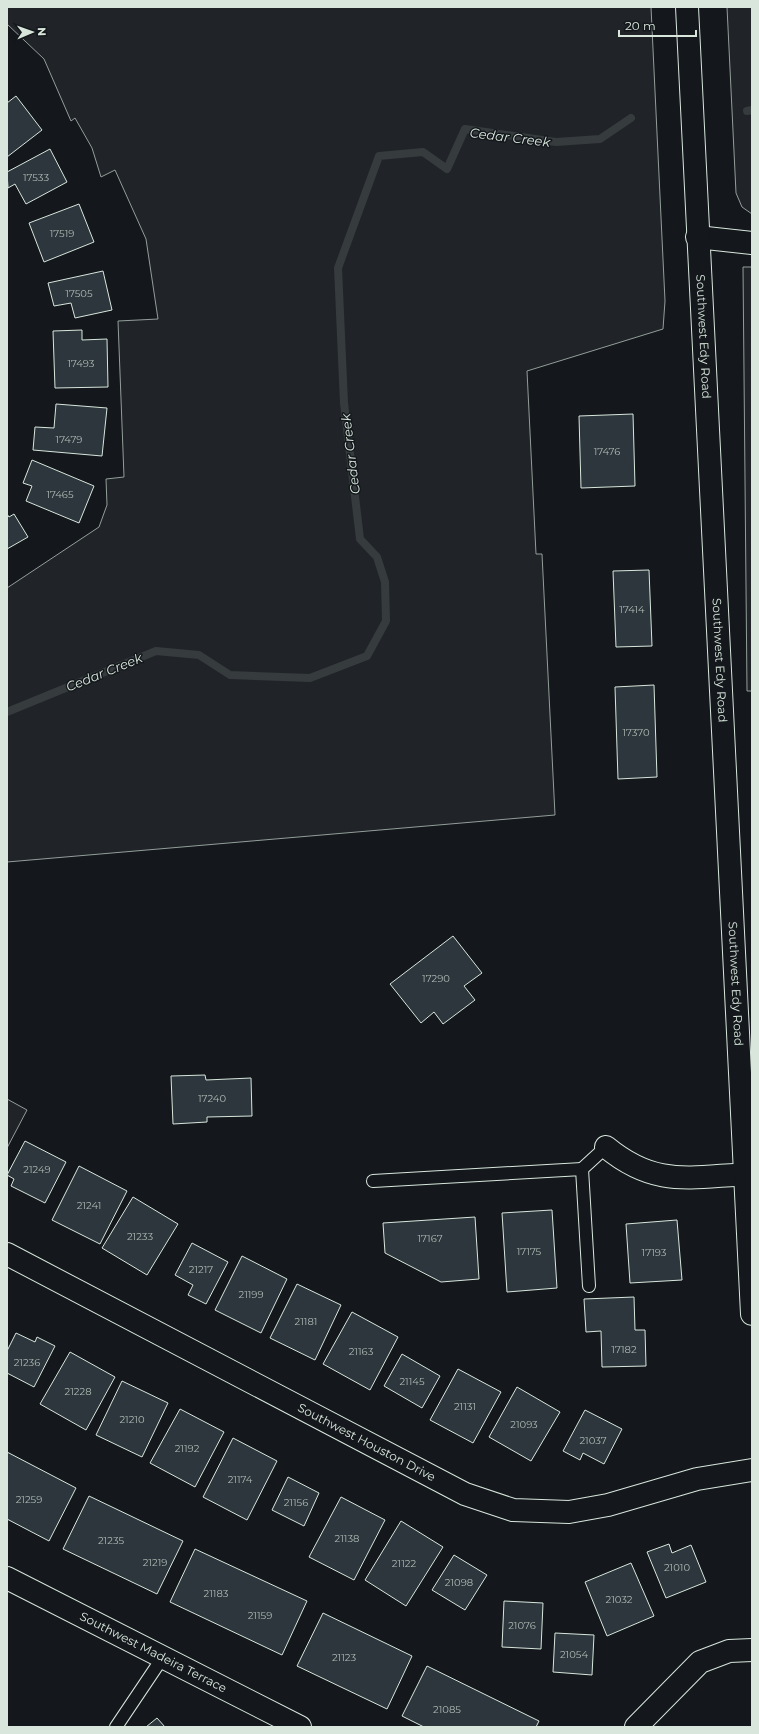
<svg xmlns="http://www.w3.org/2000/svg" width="759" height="1734" viewBox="0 0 759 1734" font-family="Montserrat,sans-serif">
<rect width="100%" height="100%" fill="#14181c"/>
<g fill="#202428" stroke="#939e99">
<path d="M7,7h644l14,294 -2,28 -136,42 9,183h6l13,261 -548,47v-274l92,-61 8,-22 -1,-26 18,-2 -6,-156 40,-2 -12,-80 -31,-69 -14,7 -9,-29 -17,-30 -4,3 -27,-62 -37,-35z"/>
<path d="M727,7h25v207l-10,-7 -6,-14z"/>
<path d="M743,267h9v424h-5z"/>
<path d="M7,1099l20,11 -20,38z"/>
</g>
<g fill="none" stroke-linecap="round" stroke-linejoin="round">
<g stroke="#363b3e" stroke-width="8">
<path d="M747,111l5,-1"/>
<path d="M7,712l149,-61 43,4 31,20 80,3 57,-22 19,-35 -1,-39 -8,-25 -17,-18 -16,-136 -6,-135 41,-112 44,-4 24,17 18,-40 91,13 44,-3 31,-21"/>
</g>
</g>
<g fill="#2c363c" stroke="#d8e6dc">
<path d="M16,96l26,34 -35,27v-54z"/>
<path d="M50,149l17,33 -41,22 -11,-20 -7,4 -1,-16z"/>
<path d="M79,204l15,38 -50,20 -15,-39z"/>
<path d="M103,271l9,39 -37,8 -4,-15 -17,3 -6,-23z"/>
<path d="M82,330v10l25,-1 1,48 -53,1 -2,-57z"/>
<path d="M56,404l51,4 -5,48 -69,-6 2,-23 19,1z"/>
<path d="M633,414l2,72 -54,2 -2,-72z"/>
<path d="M32,460l62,26 -15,37 -53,-22 6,-15 -9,-3z"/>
<path d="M7,514l2,3 5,-3 14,23 -21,12z"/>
<path d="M649,570l3,76 -36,1 -3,-76z"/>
<path d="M654,685l3,92 -39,2 -3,-92z"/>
<path d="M453,936l29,37 -18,13 11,14 -32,24 -9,-12 -13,11 -31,-39z"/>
<path d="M205,1075l1,5 45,-2 1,38 -45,1v5l-34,2 -2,-48z"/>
<path d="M25,1141l41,21 -21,41 -34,-17 3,-7 -7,-4z"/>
<path d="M79,1166l48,25 -27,53 -48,-24z"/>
<path d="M133,1197l45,27 -31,51 -45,-27z"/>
<path d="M552,1210l5,78 -50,4 -5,-79z"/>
<path d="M475,1217l4,62 -38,3 -56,-29 -2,-30z"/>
<path d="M677,1220l5,60 -52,3 -4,-59z"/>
<path d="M192,1243l36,19 -22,42 -18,-9 5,-10 -18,-10z"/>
<path d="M242,1256l45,23 -26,54 -46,-23z"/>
<path d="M297,1284l44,21 -26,55 -45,-22z"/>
<path d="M634,1297l1,33h10l1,36 -44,1 -1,-36 -15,1 -2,-33z"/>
<path d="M352,1312l46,25 -28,53 -47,-26z"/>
<path d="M16,1333l19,9 2,-5 18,9 -21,41 -27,-14v-22z"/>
<path d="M70,1352l45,25 -29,53 -46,-26z"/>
<path d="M402,1354l38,22 -18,32 -38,-22z"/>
<path d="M458,1369l43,23 -28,51 -43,-23z"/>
<path d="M122,1381l46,22 -26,54 -46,-22z"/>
<path d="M517,1387l43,25 -29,49 -42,-24z"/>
<path d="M180,1409l44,23 -29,55 -45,-24z"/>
<path d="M585,1410l37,19 -18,35 -21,-11 -3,7 -17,-9z"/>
<path d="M233,1438l44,23 -30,59 -44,-23z"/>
<path d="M7,1452l69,36 -27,53 -42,-22z"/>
<path d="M288,1477l31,16 -15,33 -32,-16z"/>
<path d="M89,1496l94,45 -26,53 -94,-45z"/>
<path d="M341,1497l44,23 -31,60 -45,-23z"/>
<path d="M401,1521l42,26 -37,59 -41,-26z"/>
<path d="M669,1544l3,9 19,-8 15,37 -40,16 -19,-46z"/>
<path d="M195,1549l112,52 -25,54 -112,-53z"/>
<path d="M454,1555l33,20 -22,35 -33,-20z"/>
<path d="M631,1563l23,53 -47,20 -22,-54z"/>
<path d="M504,1601l39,2 -2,46 -39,-2z"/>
<path d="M323,1613l89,43 -25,53 -90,-43z"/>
<path d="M555,1633l39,2 -2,40 -39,-3z"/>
<path d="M427,1666l112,55 -3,6h-112l-22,-11z"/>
<path d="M157,1718l8,9h-19z"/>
</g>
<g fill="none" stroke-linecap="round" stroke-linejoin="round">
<defs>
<g id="service">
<path d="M582,1169l24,-22"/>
<path d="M373,1181l209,-12 7,117"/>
<path d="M116,1727l47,-70"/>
</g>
<g id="minor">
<path d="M697,237l55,6"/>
<path d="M606,1147c51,42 86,29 146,27"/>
<path id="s1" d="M7,1254l458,240 48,16 56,2 39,-7 89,-26 55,-9"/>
<path id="s2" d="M7,1578l293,149"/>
<path d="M636,1727l64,-65 29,-11 23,-1"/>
</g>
<g id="secondary">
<path id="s3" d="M687,7l65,1307"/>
</g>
</defs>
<use href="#service" stroke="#d8e6dc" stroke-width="14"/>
<use href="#minor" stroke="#d8e6dc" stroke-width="24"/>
<use href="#secondary" stroke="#d8e6dc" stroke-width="24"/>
<use href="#service" stroke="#14181c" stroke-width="12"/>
<use href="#minor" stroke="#14181c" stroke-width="22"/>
<use href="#secondary" stroke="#14181c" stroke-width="22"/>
</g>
<g text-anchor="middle" stroke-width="3" stroke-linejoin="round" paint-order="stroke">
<g font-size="10" fill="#adbab4">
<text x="36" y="181">17533</text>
<text x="62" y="237">17519</text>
<text x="79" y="297">17505</text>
<text x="81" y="367">17493</text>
<text x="69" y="443">17479</text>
<text x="607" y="455">17476</text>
<text x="60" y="498">17465</text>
<text x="632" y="613">17414</text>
<text x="636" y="736">17370</text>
<text x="436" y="982">17290</text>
<text x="212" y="1102">17240</text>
<text x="37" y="1173">21249</text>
<text x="89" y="1209">21241</text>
<text x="140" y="1240">21233</text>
<text x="430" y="1242">17167</text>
<text x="529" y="1255">17175</text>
<text x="654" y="1256">17193</text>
<text x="201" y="1273">21217</text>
<text x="251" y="1298">21199</text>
<text x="306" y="1325">21181</text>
<text x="624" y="1353">17182</text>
<text x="361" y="1355">21163</text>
<text x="27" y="1366">21236</text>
<text x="412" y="1385">21145</text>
<text x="78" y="1395">21228</text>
<text x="465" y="1410">21131</text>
<text x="132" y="1423">21210</text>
<text x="524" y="1428">21093</text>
<text x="593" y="1444">21037</text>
<text x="187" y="1452">21192</text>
<text x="240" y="1483">21174</text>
<text x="29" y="1503">21259</text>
<text x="296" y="1506">21156</text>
<text x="347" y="1542">21138</text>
<text x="111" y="1544">21235</text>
<text x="155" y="1566">21219</text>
<text x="404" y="1567">21122</text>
<text x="677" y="1571">21010</text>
<text x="459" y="1586">21098</text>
<text x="216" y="1597">21183</text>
<text x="619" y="1603">21032</text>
<text x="260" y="1619">21159</text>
<text x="522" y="1629">21076</text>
<text x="574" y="1658">21054</text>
<text x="344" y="1661">21123</text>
<text x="447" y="1713">21085</text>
</g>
<g font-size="12" fill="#d8e6dc" stroke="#14181c">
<text dy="4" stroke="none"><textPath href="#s3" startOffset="330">Southwest Edy Road</textPath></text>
<text dy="4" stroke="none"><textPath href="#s3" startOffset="654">Southwest Edy Road</textPath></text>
<text dy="4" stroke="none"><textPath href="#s3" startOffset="978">Southwest Edy Road</textPath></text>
<text dy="4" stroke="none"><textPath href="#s1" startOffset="406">Southwest Houston Drive</textPath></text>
<text dy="4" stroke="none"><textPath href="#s2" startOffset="164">Southwest Madeira Terrace</textPath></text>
</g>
<g font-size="13" font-style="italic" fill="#d8e6dc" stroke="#14181c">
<text transform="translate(510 137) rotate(7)" y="5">Cedar Creek</text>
<text transform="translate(350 454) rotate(-97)" y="5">Cedar Creek</text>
<text transform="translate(104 672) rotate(-22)" y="5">Cedar Creek</text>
</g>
</g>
<rect width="759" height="1734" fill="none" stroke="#d8e6dc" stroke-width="16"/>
<g transform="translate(32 32) rotate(88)" stroke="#14181c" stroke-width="3" paint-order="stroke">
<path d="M0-3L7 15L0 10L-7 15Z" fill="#d8e6dc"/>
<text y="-6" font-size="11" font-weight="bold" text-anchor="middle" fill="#d8e6dc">N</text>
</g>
<path d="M619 30v6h77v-6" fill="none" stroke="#d8e6dc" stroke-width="2"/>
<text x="625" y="30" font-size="12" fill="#d8e6dc" stroke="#14181c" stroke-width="3" paint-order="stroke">20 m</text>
</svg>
